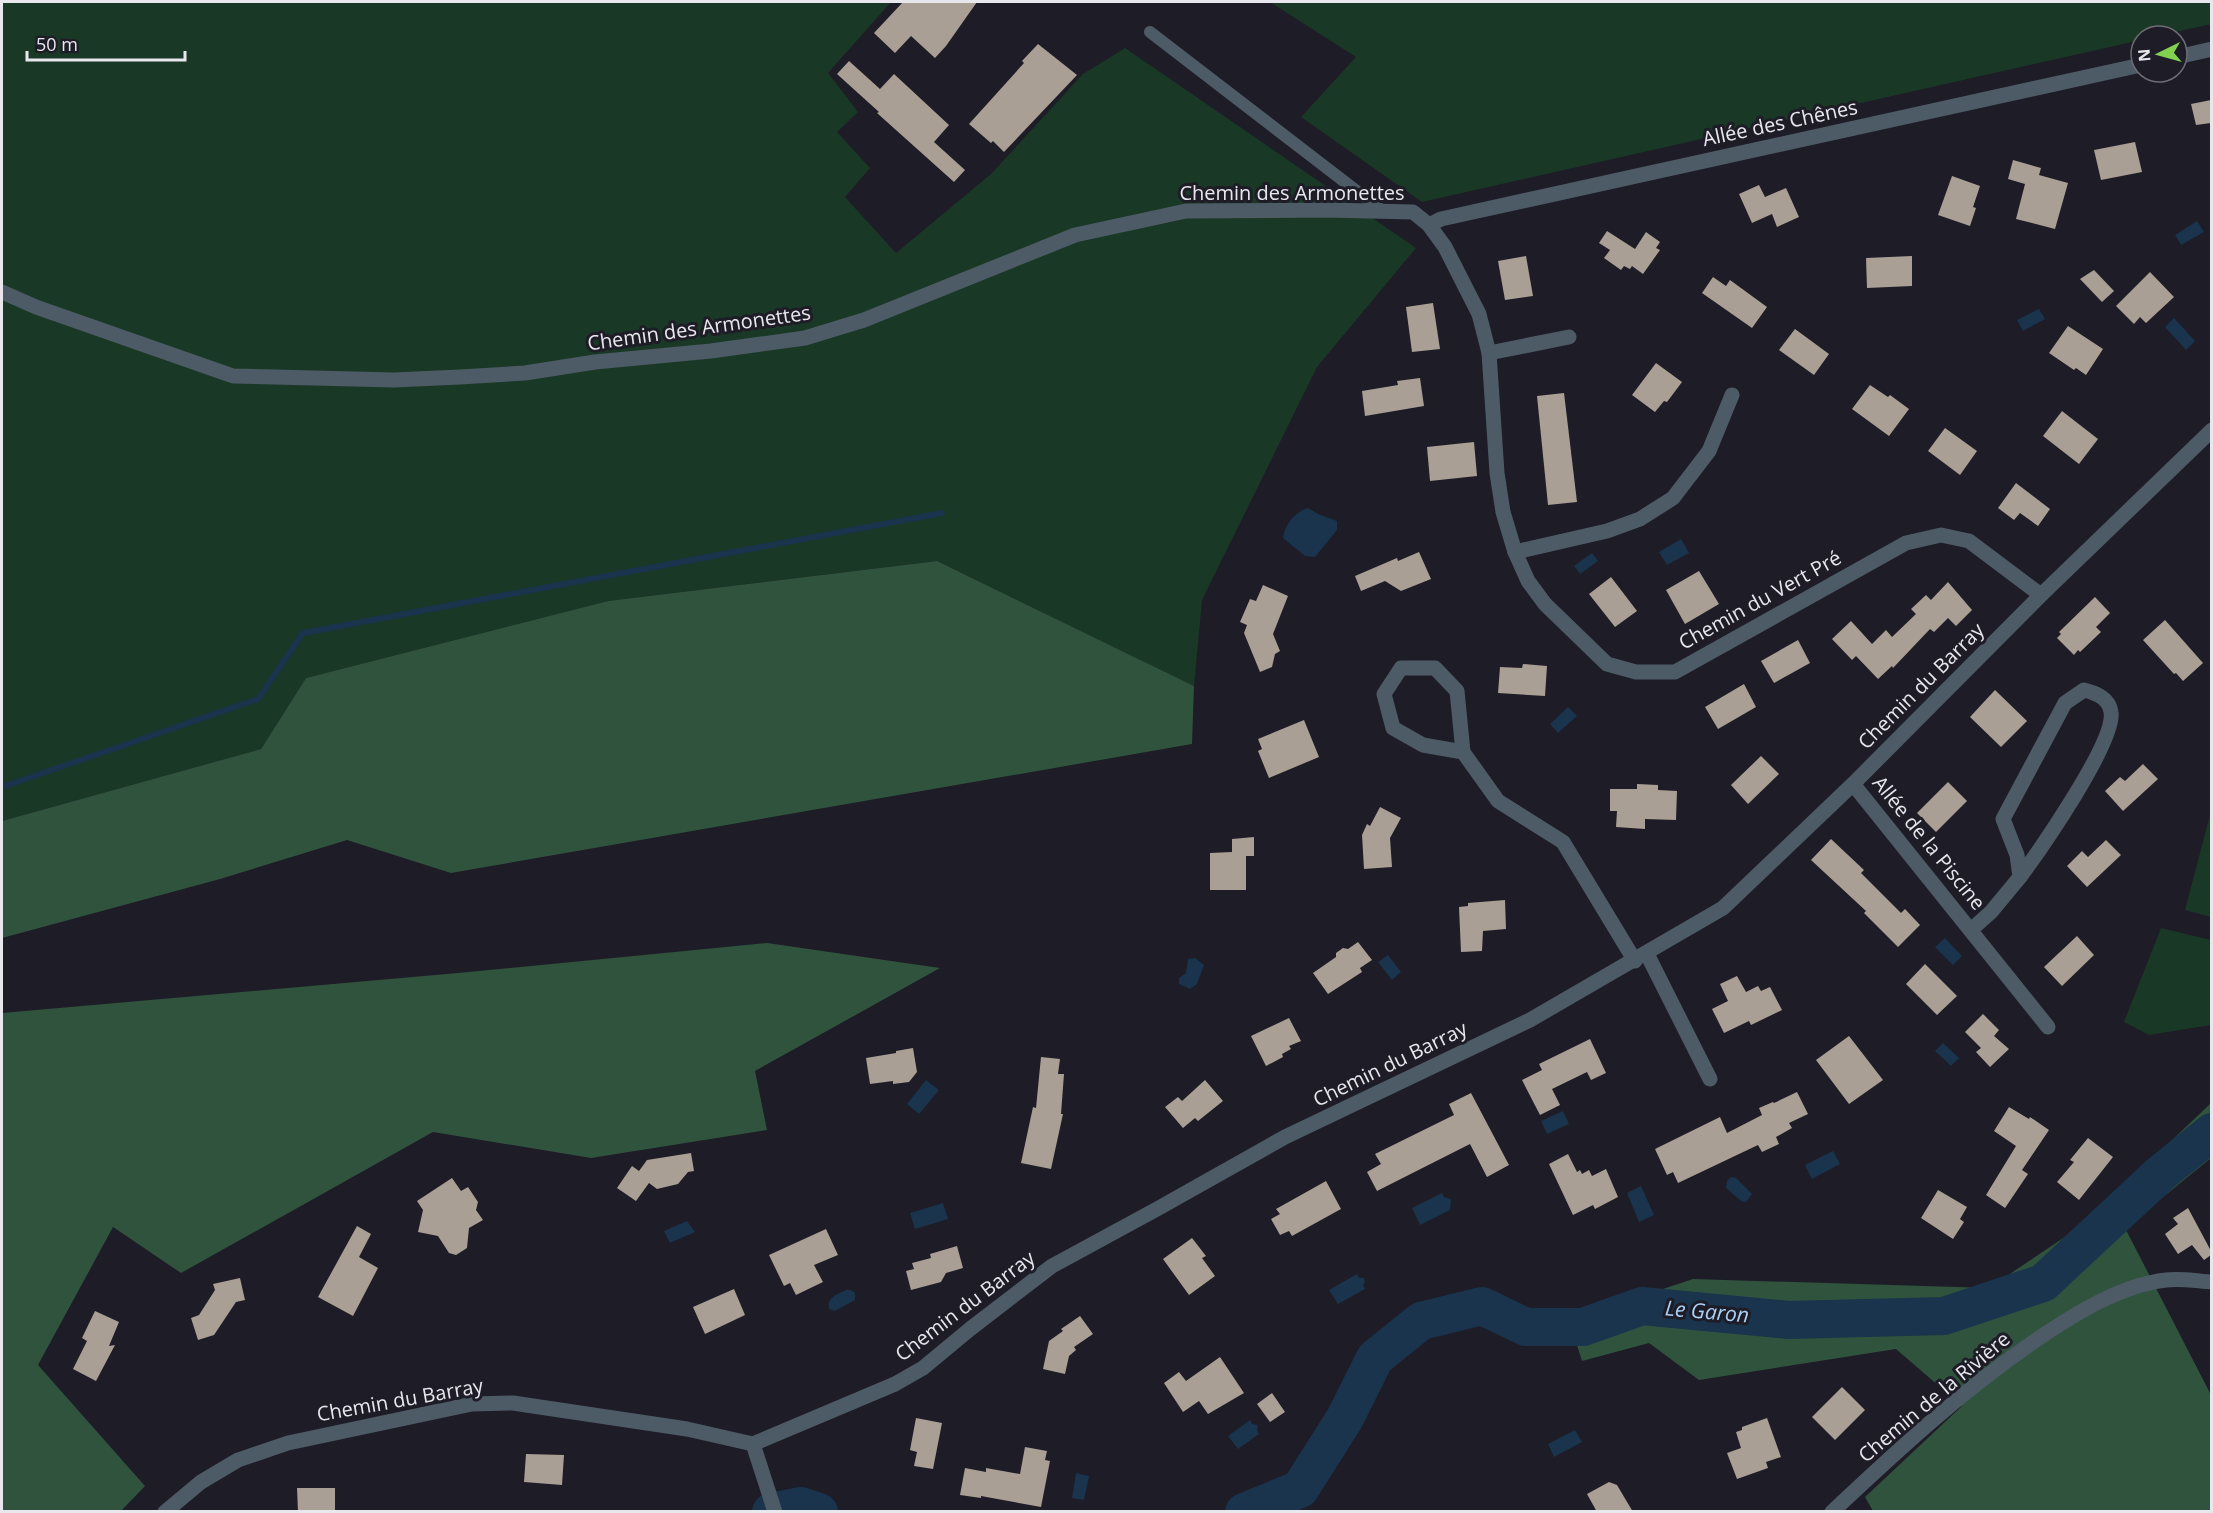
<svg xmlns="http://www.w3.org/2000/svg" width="2213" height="1513" viewBox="0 0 2213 1513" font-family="'Open Sans',sans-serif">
<rect width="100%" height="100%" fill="#1e1c26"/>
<g fill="#1a3826">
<path d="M2,2h889l-63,71 30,39 -21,20 33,36 -25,29 51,56 95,-79 92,-100 42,-26 291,200 -99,119 -115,233 -8,86 -257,-125 -329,40 -302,77 -45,71 -259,72z"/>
<path d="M1270,2h941l1,22 -55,12h-16v4l-719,162 -121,-85 55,-60z"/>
<path d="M2211,811v106l-26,-7z"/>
<path d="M2161,928l50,12v85l-62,10 -25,-13z"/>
</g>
<g fill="#30533e">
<path d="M937,561l257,125 -2,58 -741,129 -104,-33 -127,39 -218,59v-117l259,-72 45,-71 302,-77z"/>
<path d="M767,943l173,25 -185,103 12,59 -176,28 -158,-26 -252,141 -68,-46 -75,138 107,121 -24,25 -118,1 -1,-2v-497l456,-40z"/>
<path d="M2211,1103v55l-86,70 86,167v116h-338l-8,-14 97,-91 -66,-57 -197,31 -50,-37 -67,18 -13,-41 124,-41 296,9 95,-64z"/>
</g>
<g fill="#19344c">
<path d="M2197,221l7,11 -23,13 -6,-10z"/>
<path d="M2039,309l6,10 -22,12 -6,-11z"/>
<path d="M2174,318l21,23 -9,9 -21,-23z"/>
<path d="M1308,508l10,6 19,7v9l-22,27 -10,-1 -22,-18c2,-14 12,-26 25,-30z"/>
<path d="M1681,539l8,14 -22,12 -8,-13z"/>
<path d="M1592,553l6,8 -18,13 -6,-8z"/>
<path d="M1568,707l9,9 -19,17 -8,-9z"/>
<path d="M1945,938l17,18 -9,9 -18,-18z"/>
<path d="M1388,955l13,17 -9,8 -14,-18z"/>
<path d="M1195,958l9,7 -7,19 -7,5 -11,-5v-6l7,-5 2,-14z"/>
<path d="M1943,1043l16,15 -8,8 -16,-15z"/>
<path d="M926,1080l13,10 -20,24 -12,-10z"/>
<path d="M1563,1111l6,13 -22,10 -6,-13z"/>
<path d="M1833,1151l7,13 -28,15 -7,-14z"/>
<path d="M1731,1177l5,1 16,16 -6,8 -5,-1 -15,-13 1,-7z"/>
<path d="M1641,1186l13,29 -15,7 -12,-29z"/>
<path d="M1442,1193l2,4 7,2 -1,11 -30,15 -8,-17z"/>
<path d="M943,1203l5,16 -33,10 -5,-16z"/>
<path d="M687,1221l8,11 -25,11 -6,-12z"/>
<path d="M1357,1274l2,4h5l1,4 -2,3 2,4 -27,15 -9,-14z"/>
<path d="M846,1290h5l4,3v7l-20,11 -6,-2c-2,-12 7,-14 17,-19z"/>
<path d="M1250,1420l2,4 6,1 -1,5 2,4 -21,15 -10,-13z"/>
<path d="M1575,1430l7,12 -28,15 -6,-13z"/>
<path d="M1076,1473l13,3 -5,24 -12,-2z"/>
</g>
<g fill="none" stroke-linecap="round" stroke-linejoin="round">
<path stroke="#19344c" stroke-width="6" d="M2,787l256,-88 45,-66 639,-120"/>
<g stroke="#19344c" stroke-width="38">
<path d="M771,1512l30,-6 18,6"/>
<path d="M1244,1512l56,-23 45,-71 30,-60 46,-37 61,-15 44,21h57l59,-21 147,14 155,-4 99,-33 117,-109 52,-42"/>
</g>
</g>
<g fill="#aa9f94">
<path d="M903,2h74l-31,44 -11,12 -24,-22 -16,17 -21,-20z"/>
<path d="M1038,44l39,31 -73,77 -11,-11 -2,2 -22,-19 55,-61 -2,-2z"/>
<path d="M849,61l31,28 14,-15 55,51 -15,17 31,28 -11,12 -77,-69 2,-1 -42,-38z"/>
<path d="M2211,100v23l-15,2 -5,-21z"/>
<path d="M2135,142l7,30 -41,8 -7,-30z"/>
<path d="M2013,160l28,8 -2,7 29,8 -13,46 -39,-10 9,-35 -17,-5z"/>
<path d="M1952,176l28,10 -7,21 3,1 -6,18 -32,-11z"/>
<path d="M1759,185l6,12 21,-9 13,29 -22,10 -5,-13 -20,9 -13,-29z"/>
<path d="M1607,231l28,18 11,-17 14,10 -4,6 4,2 -17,24 -11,-8 -2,3 -6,-3 -3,4 -17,-12 6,-8 -11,-7z"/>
<path d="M1526,256l7,40 -28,4 -7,-39z"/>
<path d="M1912,256v30l-45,2 -1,-30z"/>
<path d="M2094,270l20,21 -12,11 -22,-23z"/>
<path d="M2150,272l24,25 -28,26 -6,-6 -6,7 -18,-18z"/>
<path d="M1713,277l13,9 4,-6 37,27 -15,21 -50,-35z"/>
<path d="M1433,303l7,46 -28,3 -6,-45z"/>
<path d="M2068,326l35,23 -17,26 -10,-7 -2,2 -25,-17z"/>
<path d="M1795,329l34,25 -15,21 -35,-25z"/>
<path d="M1656,363l26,19 -15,20 -3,-1 -9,11 -23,-17z"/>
<path d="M1420,378l4,28 -59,10 -3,-25 36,-6 -1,-4z"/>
<path d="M1870,385l18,12 2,-2 19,14 -20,27 -37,-27z"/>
<path d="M1564,393l13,109 -29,3 -11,-109z"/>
<path d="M2062,411l36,28 -19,25 -36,-28z"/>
<path d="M1945,428l32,23 -17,24 -32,-24z"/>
<path d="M1474,442l3,34 -47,5 -3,-34z"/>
<path d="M2016,483l34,26 -12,17 -18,-13 -6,7 -16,-12z"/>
<path d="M1419,552l12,27 -30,12 -16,-10 -24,10 -6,-15 42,-18 1,3z"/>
<path d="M1699,571l20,33 -34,20 -19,-34z"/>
<path d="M1611,577l26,34 -22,16 -26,-33z"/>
<path d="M1948,582l24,28 -16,16 -8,-8 -14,14 -4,-3 -37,39 -1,-2 -14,13 -22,-23 -4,4 -20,-21 19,-18 21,23 14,-14 6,7 24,-23 -5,-5 15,-14 5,5z"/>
<path d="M1263,585l25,11 -15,38 7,17 -5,3 -3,13 -12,5 -16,-39 3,-8 -7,-3 10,-23 6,2z"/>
<path d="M2095,597l15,16 -14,14 5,5 -21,20 -2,-2 -4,5 -17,-17 4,-4 -2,-2z"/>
<path d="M2165,620l38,43 -20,18 -7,-8 -2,1 -31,-34z"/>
<path d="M1798,640l12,23 -36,20 -13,-22z"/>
<path d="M1523,664l24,2 -2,30 -47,-3 2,-26 22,1z"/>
<path d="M1744,684l12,23 -38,22 -13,-22z"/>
<path d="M1995,690l32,31 -26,26 -31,-30z"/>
<path d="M1304,720l15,37 -50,21 -11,-27 4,-2 -4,-10z"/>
<path d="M1761,756l18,18 -31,30 -17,-19z"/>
<path d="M2143,764l15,15 -35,32 -18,-20 15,-14 5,4z"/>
<path d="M1948,782l19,19 -31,31 -19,-19z"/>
<path d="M1637,784l21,1v5l19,1 -1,29 -31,-1v10l-29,-2 1,-16h-7v-22h27z"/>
<path d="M1380,807l21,11 -11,20 2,29 -28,2 -2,-34 5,-11 3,2z"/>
<path d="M1254,837v19h-8v34h-36v-37l22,-1v-13z"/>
<path d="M1831,839l33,31 -3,3 40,40 4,-4 15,16 -22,22 -34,-34 2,-2 -55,-51z"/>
<path d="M2106,840l15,15 -34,32 -20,-21 15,-15 6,6z"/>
<path d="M1505,900l1,29 -23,2 -1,20 -21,1 -2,-45 9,-1v-3z"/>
<path d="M2077,936l17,19 -32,31 -18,-19z"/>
<path d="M1358,942l14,18 -12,8 2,4 -34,22 -15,-21 23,-16v-4l7,-5 5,1z"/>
<path d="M1925,964l32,32 -20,19 -31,-31z"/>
<path d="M1737,976l9,16 12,-6 3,5 9,-4 12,23 -31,15 -2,-4 -25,12 -12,-24 16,-8 -8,-17z"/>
<path d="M1983,1014l16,16 -5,6 15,13 -19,18 -14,-15 5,-4 -16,-16z"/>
<path d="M1289,1018l12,23 -12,5 2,3 -9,5 1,3 -17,9 -15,-30z"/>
<path d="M1849,1036l34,44 -34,24 -33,-44z"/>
<path d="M1590,1039l16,34 -15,7 -4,-8 -35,17 8,16 -20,10 -18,-35 20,-10 -3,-6z"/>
<path d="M913,1048l4,24 -8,10 -16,2v-3l-23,3 -4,-26 30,-5v-2z"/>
<path d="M1041,1057l19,2 -2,15h6l-3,40h2l-12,55 -30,-6 12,-56 3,1z"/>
<path d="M1205,1080l18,21 -25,20 -3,-3 -12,10 -18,-21 13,-10 4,4z"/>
<path d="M1797,1092l11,22 -19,9 3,5 -16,9 3,7 -17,8 -4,-7 -80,38 -5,-11 -6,3 -12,-26 65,-32 7,16 35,-18 -3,-7 14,-6 1,1z"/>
<path d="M1471,1093l38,72 -22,12 -17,-33 -93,47 -10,-19 14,-8 -6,-10 79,-39 -5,-11z"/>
<path d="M2009,1107l20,12 1,-2 19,13 -27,40 6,4 -23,34 -19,-13 30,-49 -22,-15z"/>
<path d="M2088,1138l25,19 -34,43 -22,-18 17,-20 -4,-2z"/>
<path d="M691,1153l3,18 -6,1 -10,12 -21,5 -8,-6 -13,18 -19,-13 15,-22 7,5 8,-11z"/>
<path d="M1568,1154l9,18 3,-2 2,4 7,-4 3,6 14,-7 12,28 -23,12 -2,-4 -20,10 -24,-51z"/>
<path d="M452,1178l9,13 7,-4 10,15 -2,8 7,10 -14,8 -2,20 -11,7 -7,-2 -11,-17 -20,-4 5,-22 -6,-9z"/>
<path d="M1326,1181l15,28 -49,27 -3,-5 -9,4 -9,-16 9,-5 -4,-5z"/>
<path d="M1938,1190l29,17 -7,12 4,3 -11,17 -32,-21z"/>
<path d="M2188,1208l23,43v4l-7,5 -12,-15 -14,9 -13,-20 13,-10 -5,-6z"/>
<path d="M357,1226l14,8 -12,23 19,11 -25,48 -35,-19z"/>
<path d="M826,1229l12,26 -24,10 9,17 -27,13 -6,-12 -6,3 -15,-31z"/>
<path d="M1192,1238l14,18 -4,2 13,18 -26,19 -26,-36z"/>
<path d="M957,1246l6,22 -17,5 -5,9 -30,8 -5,-19 8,-2 -2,-6 19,-5 -1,-4z"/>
<path d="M240,1278l5,22 -9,2 -22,33 -16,5 -7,-22 8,-3 16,-25 -2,-6z"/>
<path d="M734,1289l11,26 -40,19 -12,-27z"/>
<path d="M95,1311l24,11 -10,24 6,-1 -19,36 -23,-12 14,-28 -5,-3z"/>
<path d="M1080,1316l13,18 -19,13 2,3 -7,6 -4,18 -22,-5 6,-28 14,-10 -2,-2z"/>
<path d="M1220,1357l24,36 -36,21 -9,-13 -16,11 -19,-29 15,-11 7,9z"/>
<path d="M1842,1387l23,23 -30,30 -23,-23z"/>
<path d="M1272,1393l13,19 -15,10 -13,-18z"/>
<path d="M916,1418l26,5 -9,46 -19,-3 3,-14 -7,-2z"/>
<path d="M1767,1418l14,39 -15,5 2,6 -31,11 -10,-26 14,-5 -5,-16 6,-2v-3z"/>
<path d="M1025,1447l22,4 -2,9 5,1 -9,46 -60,-11v2l-21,-3 5,-27 21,4v-4l34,6z"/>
<path d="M526,1454l38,1 -2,30 -38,-3z"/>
<path d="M1609,1482l8,3 16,27h-36l-10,-18z"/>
<path d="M297,1488h38v24h-37z"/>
</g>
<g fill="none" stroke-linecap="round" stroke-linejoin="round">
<path stroke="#4d5b66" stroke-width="12" d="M1150,32l234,180"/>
<g stroke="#4d5b66" stroke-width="15">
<path d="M2177,57l35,-8"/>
<path d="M1429,225l12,-6 700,-154"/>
<path d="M2,292l34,15 197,69 161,4 66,-3 65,-4 70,-11 116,-11 94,-13 59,-18 211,-85 111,-24 140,-1 87,2 16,13 16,22 34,67 10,39 8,120 6,39 12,40 13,29 17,23 62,60 29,8h39l231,-129 35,-8 28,6 72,54"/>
<path d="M1489,353l80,-16"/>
<path d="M1515,552l92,-21 33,-12 33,-21 36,-47 23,-56"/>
<path d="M1463,752l-40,-7 -30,-17 -9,-34 17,-26h34l22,23 6,61 35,49 65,41 72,119"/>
<path d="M1853,784l195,243"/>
<path d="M1972,929l19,-17 29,-35 -3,-22 -14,-36 62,-116 19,-13c12,3 25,8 27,22 5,29 -71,138 -91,165"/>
<path d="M1647,954l63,125"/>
<path d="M753,1444l22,68"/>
<path d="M165,1512l36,-30 37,-22 50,-17 184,-39 41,-1 174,26 66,15 142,-60 28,-16 47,-39 82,-63 105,-57 128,-72 245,-117 193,-112 130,-124 188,-189 171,-165"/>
<path d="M1832,1512c68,-64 133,-124 210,-176 36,-24 80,-51 124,-56 14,-2 31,1 46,2"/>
</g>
</g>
<g text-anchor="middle" stroke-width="6" stroke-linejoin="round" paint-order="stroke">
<g font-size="20" fill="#e8e7ee" stroke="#1e1c26">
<text transform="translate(1780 123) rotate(-12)" y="7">Allée des Chênes</text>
<text x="1292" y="200">Chemin des Armonettes</text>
<text transform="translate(699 328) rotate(-8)" y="7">Chemin des Armonettes</text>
<text transform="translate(1760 600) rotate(-29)" y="7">Chemin du Vert Pré</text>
<text transform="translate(1921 686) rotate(-45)" y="7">Chemin du Barray</text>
<text transform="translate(1929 843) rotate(51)" y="7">Allée de la Piscine</text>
<text transform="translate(1390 1064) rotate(-26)" y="7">Chemin du Barray</text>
<text transform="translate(965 1306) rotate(-37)" y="7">Chemin du Barray</text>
<text transform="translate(1934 1397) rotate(-40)" y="7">Chemin de la Rivière</text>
<text transform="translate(400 1400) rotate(-10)" y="7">Chemin du Barray</text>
</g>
<g font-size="21" font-style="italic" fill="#aad2f8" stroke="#1e1c26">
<text transform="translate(1707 1312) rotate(5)" y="7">Le Garon</text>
</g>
</g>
<rect width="2213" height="1513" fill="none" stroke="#e8e7ee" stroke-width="6"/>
<g transform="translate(2159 54) rotate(265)"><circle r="28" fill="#1e1c26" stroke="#6f6d76" stroke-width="1.5"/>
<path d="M0-4.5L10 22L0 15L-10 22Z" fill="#81d050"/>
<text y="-9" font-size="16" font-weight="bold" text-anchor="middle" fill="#e8e7ee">N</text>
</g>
<path d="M27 51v9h158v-9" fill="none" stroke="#e8e7ee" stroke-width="3"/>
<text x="36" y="51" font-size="18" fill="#e8e7ee" stroke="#1e1c26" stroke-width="4.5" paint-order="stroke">50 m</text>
</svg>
